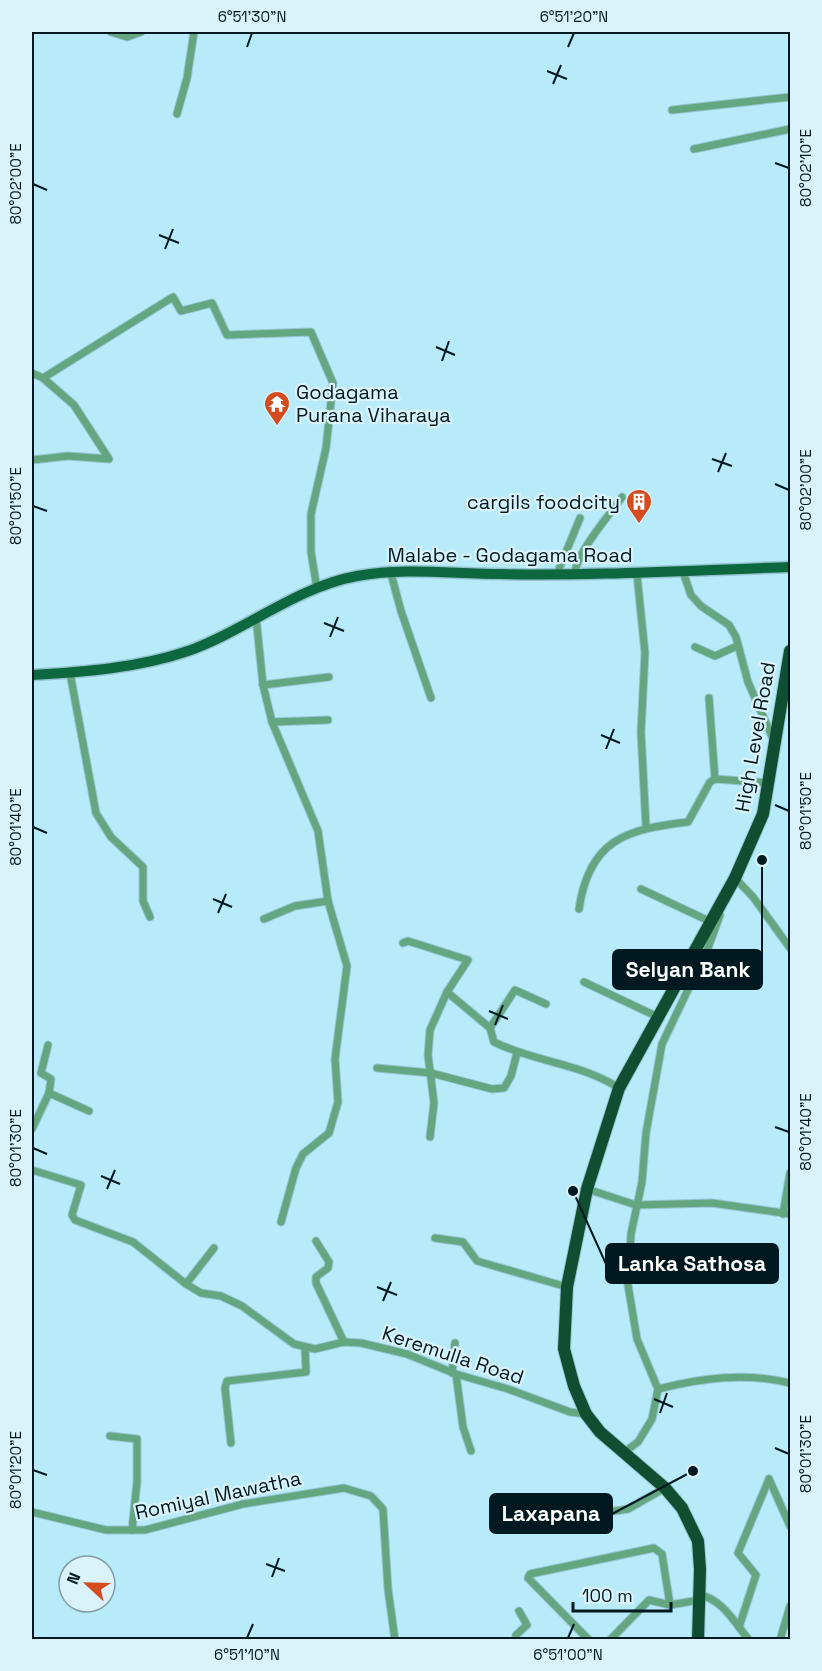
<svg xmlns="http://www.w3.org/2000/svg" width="822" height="1671" viewBox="0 0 822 1671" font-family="'Space Grotesk',sans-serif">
<rect width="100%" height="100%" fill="#b7ebfa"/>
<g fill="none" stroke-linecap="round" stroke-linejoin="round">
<defs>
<g id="street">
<path d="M111,32l16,5 14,-5"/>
<path d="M672,110l118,-13"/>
<path d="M177,114l10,-36 7,-46"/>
<path d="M694,149l96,-20"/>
<path d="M32,373l11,5 130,-81 8,14 31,-8 15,32 84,-3 22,51 -7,65 -15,66v38l6,37"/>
<path d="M32,460l36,-4 41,3 -35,-54 -31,-27"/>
<path d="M390,570l11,41 30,87"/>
<path d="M683,572l8,23 10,11 28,19 7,12 12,45 26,59"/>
<path d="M557,574l23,-56"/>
<path d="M574,575c4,-25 34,-58 48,-78"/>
<path d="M637,575l8,78 -4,79 5,95"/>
<path d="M256,617l7,68 9,37 46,109 10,70 19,65 -12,93 3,43 -9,31 -26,21 -7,14 -15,54"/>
<path d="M695,647l20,9 22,-10"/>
<path d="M70,673l26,140 15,24 32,30v34l7,16"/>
<path d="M263,685l66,-8"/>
<path d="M709,698l6,81"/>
<path d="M272,722l56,-2"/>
<path d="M735,878l18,19 37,51"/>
<path d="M641,889l68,32"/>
<path d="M579,909c10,-69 47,-80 109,-87l22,-40 5,-3 55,4"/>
<path d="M264,919l31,-13 33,-5"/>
<path d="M403,943l5,-2 60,19 -21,32 43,36"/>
<path d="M584,982l74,35"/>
<path d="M546,1004l-31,-14 -25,38 4,14c40,20 86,21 125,46"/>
<path d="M377,1068l54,5 61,16 12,-1 7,-12 6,-23"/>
<path d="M49,1093l40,18"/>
<path d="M32,1129l17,-36 2,-14 -10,-6 7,-28"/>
<path d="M430,1137l4,-34 -6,-48 2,-25 17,-38"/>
<path d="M32,1170l49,15 -9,30 3,5 58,22 53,42 15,9 20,3 21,10 52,38 21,5 29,-7 17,1 46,11 49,20 52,15 62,23 16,2"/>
<path d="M587,1189l49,16 76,-2 78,11"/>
<path d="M783,1214l7,-41"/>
<path d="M435,1238l28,4 14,19 90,26"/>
<path d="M316,1241l13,21 -1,6 -12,9v6l28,59"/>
<path d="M186,1284l28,-36"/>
<path d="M452,1373l3,-30"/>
<path d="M456,1374l7,53 8,24"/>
<path d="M658,1389c44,-11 87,-17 132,-6"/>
<path d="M110,1436l27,3v43l-5,48"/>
<path d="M231,1443l-6,-55 2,-7 79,-9 -1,-25"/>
<path d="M623,1453l15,-11 14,-23 6,-30 -21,-50 -9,-54 3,-51 11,-52 4,-49 16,-89 46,-96 12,-33"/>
<path d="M769,1479l21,47"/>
<path d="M32,1512l74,18h39l98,-26 101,-16 27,8 12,13 5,80 7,51"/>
<path d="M495,1529l133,-20 37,-21"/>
<path d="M700,1595c22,4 35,28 49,45"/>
<path d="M739,1627l17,-52 -18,-22 31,-74"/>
<path d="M516,1640v-5l11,-10 -8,-14"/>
<path d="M589,1640l-61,-62 2,-4 124,-26 8,6 8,51"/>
<path d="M610,1640l39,-40 21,5 29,-5"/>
<path d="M780,1640l10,-34"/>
</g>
<path id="primary" d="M32,675c52,-3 106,-7 156,-24 57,-20 108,-64 169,-75 48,-9 96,-2 144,-2 97,2 193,-4 289,-7"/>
<path id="highway" d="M698,1640l2,-71 -2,-28 -16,-33 -17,-20 -65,-56 -14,-18 -12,-28 -10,-37 3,-62 20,-98 32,-101 116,-210 28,-64 27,-163"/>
</defs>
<use href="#street" stroke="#96c5d3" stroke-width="9"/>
<use href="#primary" stroke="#96c5d3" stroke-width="13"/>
<use href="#highway" stroke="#96c5d3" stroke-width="14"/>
<use href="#street" stroke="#63a67f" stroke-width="7"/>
<use href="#primary" stroke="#0e683f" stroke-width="10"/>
<use href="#highway" stroke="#0f4e30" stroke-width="12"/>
</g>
<path fill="none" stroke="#001920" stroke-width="2" d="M247,47l5,-14M568,47l6,-14M547,71l20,8M553,84l8,-19M775,163l14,5M33,184l14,6M159,235l20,8M165,249l8,-20M436,347l19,8M442,361l7,-20M712,459l20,7M718,472l8,-19M775,484l14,6M33,506l14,5M324,623l20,8M330,637l8,-20M601,735l19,8M606,749l8,-20M775,805l14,6M33,827l14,6M213,899l19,8M218,913l8,-19M489,1011l19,8M495,1025l8,-20M775,1127l14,5M33,1148l14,6M101,1176l19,8M107,1189l8,-19M377,1287l20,8M383,1301l8,-19M654,1399l19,8M660,1413l7,-20M775,1448l14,6M33,1470l14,5M266,1564l19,7M272,1577l7,-19M247,1638l6,-14M568,1638l6,-14"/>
<defs>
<symbol id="temple-pin" viewBox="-11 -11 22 30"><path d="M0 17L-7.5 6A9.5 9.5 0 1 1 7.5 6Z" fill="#d34b1f" stroke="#daf3fb"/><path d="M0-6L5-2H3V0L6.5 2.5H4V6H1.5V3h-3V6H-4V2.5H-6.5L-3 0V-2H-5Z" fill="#fff"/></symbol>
<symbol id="building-pin" viewBox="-11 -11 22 30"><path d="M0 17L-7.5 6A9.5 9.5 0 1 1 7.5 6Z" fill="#d34b1f" stroke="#daf3fb"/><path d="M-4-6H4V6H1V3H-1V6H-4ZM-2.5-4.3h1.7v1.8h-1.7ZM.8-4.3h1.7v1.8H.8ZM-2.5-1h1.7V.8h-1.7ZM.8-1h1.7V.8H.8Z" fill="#fff"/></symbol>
</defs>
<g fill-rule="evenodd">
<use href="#temple-pin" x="262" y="389" width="30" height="40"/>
<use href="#building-pin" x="624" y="487" width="30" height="40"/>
</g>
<g text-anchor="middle" stroke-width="4.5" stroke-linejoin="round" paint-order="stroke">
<g font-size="20" fill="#001920" stroke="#daf3fb" text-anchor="start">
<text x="296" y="399">Godagama<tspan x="296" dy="23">Purana Viharaya</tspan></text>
<text x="620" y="509" text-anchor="end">cargils foodcity</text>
</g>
<g font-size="20" fill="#001920" stroke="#daf3fb">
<text x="510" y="562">Malabe - Godagama Road</text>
<text transform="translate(755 737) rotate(-80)" y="7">High Level Road</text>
<text transform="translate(453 1355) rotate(18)" y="7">Keremulla Road</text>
<text transform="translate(218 1495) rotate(-12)" y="7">Romiyal Mawatha</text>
</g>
</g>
<path fill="none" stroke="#001920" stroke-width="2" d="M762 860L762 969M573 1191L606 1264M693 1471L612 1514"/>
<g fill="#001920" stroke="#daf3fb" stroke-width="2">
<circle cx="762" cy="860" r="6"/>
<circle cx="573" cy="1191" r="6"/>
<circle cx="693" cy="1471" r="6"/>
</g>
<g fill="#001920" stroke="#001920" stroke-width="2">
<rect x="613" y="950" width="149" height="39" rx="6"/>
<rect x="606" y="1244" width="172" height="39" rx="6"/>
<rect x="490" y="1494" width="122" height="39" rx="6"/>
</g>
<g font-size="21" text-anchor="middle" font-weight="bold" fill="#fff">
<text x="688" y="977">Selyan Bank</text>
<text x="692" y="1271">Lanka Sathosa</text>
<text x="551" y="1521">Laxapana</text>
</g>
<rect width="822" height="1671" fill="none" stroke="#daf3fb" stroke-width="66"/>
<g transform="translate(87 1584) rotate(292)"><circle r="28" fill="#daf3fb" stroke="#839ca3" stroke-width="1.5"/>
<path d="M0-4.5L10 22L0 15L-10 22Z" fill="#d34b1f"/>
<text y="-9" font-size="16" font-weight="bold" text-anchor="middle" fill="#001920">N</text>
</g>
<path d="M573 1602v9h98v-9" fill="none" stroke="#001920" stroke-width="3"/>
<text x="582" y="1602" font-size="18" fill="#001920" stroke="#daf3fb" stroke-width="4.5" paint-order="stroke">100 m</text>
<rect x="33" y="33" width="756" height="1605" fill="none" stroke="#001920" stroke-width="2"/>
<g font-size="15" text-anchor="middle" fill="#001920">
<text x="252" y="22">6°51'30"N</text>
<text x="574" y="22">6°51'20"N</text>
<text transform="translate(806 168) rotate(-90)" y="5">80°02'10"E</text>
<text transform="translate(16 184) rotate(-90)" y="5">80°02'00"E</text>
<text transform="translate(806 490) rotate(-90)" y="5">80°02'00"E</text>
<text transform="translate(16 506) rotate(-90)" y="5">80°01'50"E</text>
<text transform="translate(806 811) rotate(-90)" y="5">80°01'50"E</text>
<text transform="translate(16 827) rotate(-90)" y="5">80°01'40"E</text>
<text transform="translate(806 1132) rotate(-90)" y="5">80°01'40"E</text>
<text transform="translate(16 1148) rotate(-90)" y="5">80°01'30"E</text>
<text transform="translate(806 1454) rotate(-90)" y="5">80°01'30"E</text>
<text transform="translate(16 1470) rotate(-90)" y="5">80°01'20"E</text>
<text x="247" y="1660">6°51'10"N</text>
<text x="568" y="1660">6°51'00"N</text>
</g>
</svg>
